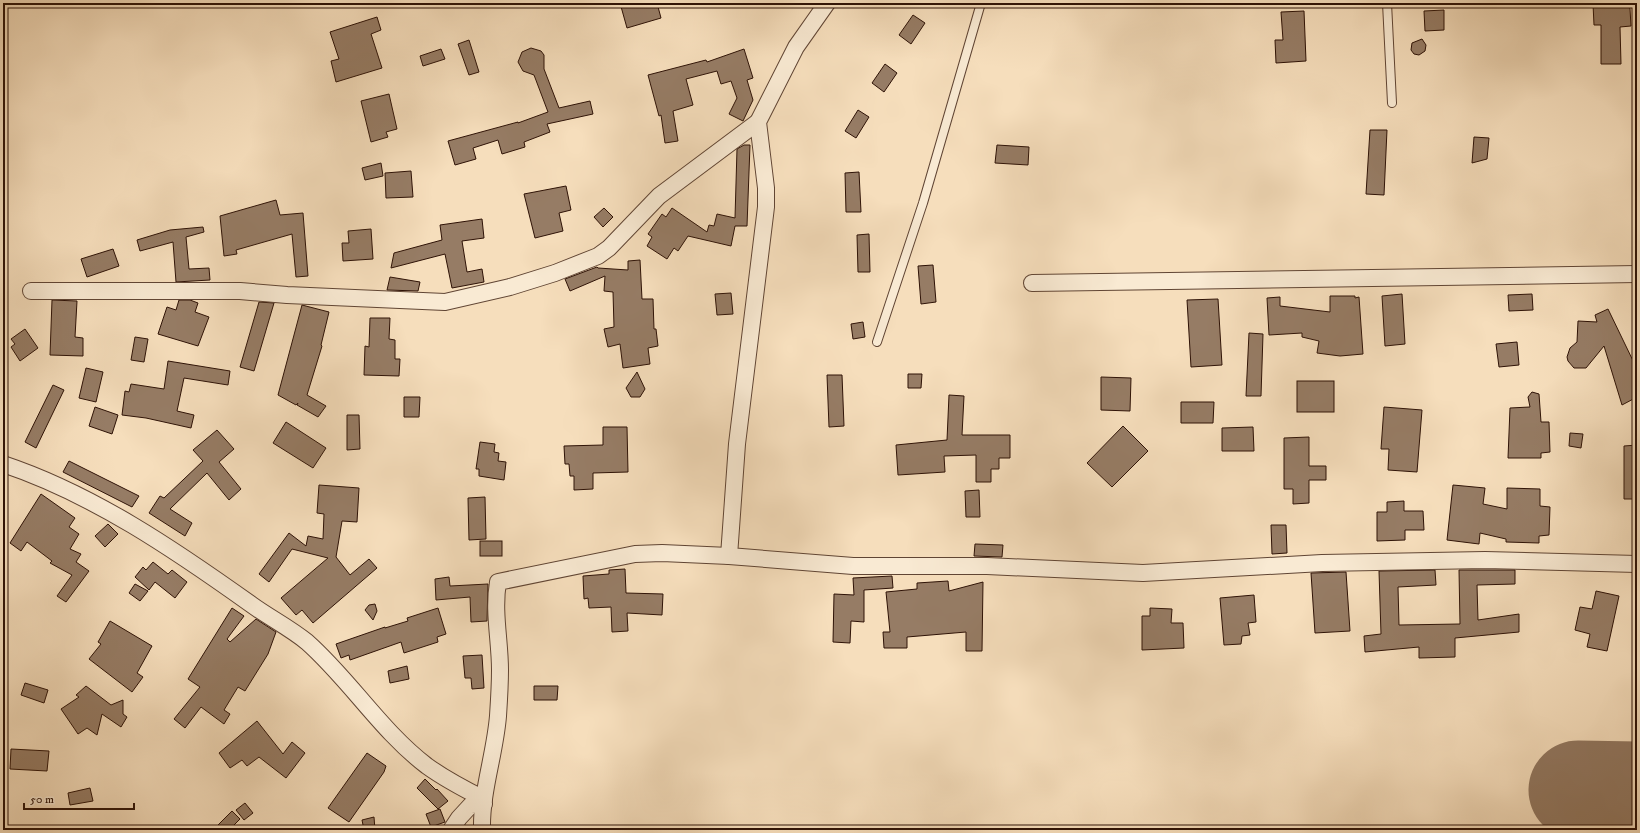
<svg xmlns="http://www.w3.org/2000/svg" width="1640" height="833" viewBox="0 0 1640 833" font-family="'IM FELL DW Pica',serif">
<rect width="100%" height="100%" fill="#f6debc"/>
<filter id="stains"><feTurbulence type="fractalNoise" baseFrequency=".005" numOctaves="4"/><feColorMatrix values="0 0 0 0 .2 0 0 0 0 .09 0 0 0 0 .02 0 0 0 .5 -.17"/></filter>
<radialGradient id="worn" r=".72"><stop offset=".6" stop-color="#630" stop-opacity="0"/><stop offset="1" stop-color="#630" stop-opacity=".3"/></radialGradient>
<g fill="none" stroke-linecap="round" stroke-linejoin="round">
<path stroke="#927861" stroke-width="99" d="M1578,790l59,1"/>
</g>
<g fill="#967c65" stroke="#2e1206">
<path d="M620,3h37l4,15 -34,10z"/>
<path d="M1628,3l2,6 1,17 -11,1 1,37h-20v-39h-7l-1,-21z"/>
<path d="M1444,10v20l-19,1 -1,-20z"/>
<path d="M1304,11l2,50 -30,2 -1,-23h8l-2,-28z"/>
<path d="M913,15l12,8 -14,21 -12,-9z"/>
<path d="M377,17l4,13 -10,4 11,34 -46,14 -5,-21 8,-2 -9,-27z"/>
<path d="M1422,39l4,6 -1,6 -6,4 -5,-1 -3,-4 1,-7z"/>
<path d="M469,40l10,32 -10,3 -11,-31z"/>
<path d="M531,48l10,3 3,4v14l15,39 31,-7 3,13 -46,10 3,8 -26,10 1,5 -23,7 -4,-14 -25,8 3,11 -21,6 -7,-24 70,-19v1l30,-11 -14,-37 -11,-4 -5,-9 4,-10z"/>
<path d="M441,49l4,10 -22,7 -3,-10z"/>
<path d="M744,49l9,29 -6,2 6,20 -10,21 -14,-7 8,-16 -6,-17 -10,3 -4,-13 -31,8 7,26 -20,6 5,30 -13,2 -4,-28 -2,1 -11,-41 58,-15 1,2z"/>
<path d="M885,64l12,9 -13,19 -12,-9z"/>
<path d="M389,94l8,35 -11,3 2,5 -17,5 -10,-41z"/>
<path d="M858,110l11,7 -13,21 -11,-7z"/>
<path d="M1370,130h17l-3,65 -18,-1z"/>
<path d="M1474,137l15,1 -2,21 -15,4z"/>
<path d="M744,145h6l-3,81h-12l-4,20 -43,-10 -10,15 -4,-3 -7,11 -20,-13 5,-9 -4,-3 14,-20 4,3 6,-9 35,24 2,-7 5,1 3,-12 18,4 2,-69z"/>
<path d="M997,145l32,2 -1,18 -33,-2z"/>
<path d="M381,163l2,13 -18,4 -3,-12z"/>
<path d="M411,171l2,26 -27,1 -1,-25z"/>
<path d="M859,172l2,40h-15l-1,-39z"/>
<path d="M566,186l5,24 -12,3 4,18 -28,7 -11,-44z"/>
<path d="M276,200l4,15 23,-2 5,63 -12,1 -4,-43 -56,16 1,4 -13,2 -4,-40z"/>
<path d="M604,208l9,9 -10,10 -9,-10z"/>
<path d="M482,219l2,19 -22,3 5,31 15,-3 2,13 -32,6 -7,-34 -54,14 3,-15 48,-13 -2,-15z"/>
<path d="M203,227l1,5 -18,5 3,32 20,-1 1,12 -34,2 -3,-40 -33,9 -3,-11 33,-10z"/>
<path d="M371,229l2,30 -30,2 -1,-18h7l-1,-12z"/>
<path d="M869,234l1,38h-12l-1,-37z"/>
<path d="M113,249l6,17 -32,11 -6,-18z"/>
<path d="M640,260l2,39h11l1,30h2l2,17 -10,2 2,16 -27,4 -3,-24 -12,3 -4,-18 10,-2 -1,-35 -9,-1 1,-15 -35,15 -5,-12 32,-12 1,1 30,2v-9z"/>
<path d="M933,265l3,37 -15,2 -3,-38z"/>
<path d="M390,277l30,5 -2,9 -31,-1z"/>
<path d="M731,293l2,21 -16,1 -2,-21z"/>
<path d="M1402,294l3,50 -20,2 -3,-50z"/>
<path d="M1532,294l1,16 -24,1 -1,-16z"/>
<path d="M1330,296h25v2l4,-1 4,57 -23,2 -23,-3 2,-12 -17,-4v-4l-33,2 -2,-37 13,-1v9l50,6z"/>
<path d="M1218,299l4,66 -31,2 -4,-67z"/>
<path d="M52,300l25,1 -2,36 8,1v18l-33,-1z"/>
<path d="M179,300h11l8,3 -3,9 14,5 -11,29 -40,-12 9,-27 9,3z"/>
<path d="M259,302l15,1 -20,68 -14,-4z"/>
<path d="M302,305l27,7 -8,33 1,1 -15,49 19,11 -8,11 -21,-12 1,-2 -2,2 -18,-10z"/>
<path d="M1608,309l29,60v28l-15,8 -18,-59 -18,22h-12l-6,-7 -1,-4 3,-9 7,-6 1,-21 19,1 -2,-7z"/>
<path d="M370,318h20l-1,21 6,1v19h5l-1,17 -35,-1 1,-29 4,1z"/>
<path d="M863,322l2,15 -12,2 -2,-15z"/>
<path d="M25,329l13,19 -18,13 -9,-14 4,-3 -4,-5z"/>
<path d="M1249,333l14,1 -2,62h-15z"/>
<path d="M135,337l13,2 -4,23 -13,-2z"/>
<path d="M1517,342l2,23 -20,2 -3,-23z"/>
<path d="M168,361l62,10 -2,14 -44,-7 -7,33 17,4 -3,13 -45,-10 -24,-3 3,-24 4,1 2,-8 33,5z"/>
<path d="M86,368l17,4 -7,30 -17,-4z"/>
<path d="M637,372l8,17 -5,8h-9l-5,-9z"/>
<path d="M908,374h14l-1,14h-13z"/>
<path d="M827,375h15l2,51 -15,1z"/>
<path d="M1101,377l30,1 -1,33 -29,-1z"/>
<rect x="1297" y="381" width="37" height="31"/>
<path d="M53,385l11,5 -28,58 -11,-6z"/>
<path d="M1532,392l7,2 2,28h8l1,30 -9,1v5h-33l2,-50 20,-1 -2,-10z"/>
<path d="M949,395l15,1 -2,39h48v23h-11v11h-8v13h-15v-27l-32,1 1,16 -47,3 -2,-30 51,-5z"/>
<path d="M404,397h16l-1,20h-15z"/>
<path d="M1181,402h33l-1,21h-32z"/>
<path d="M95,407l23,8 -6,19 -23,-8z"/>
<path d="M1384,407l38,3 -5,62 -29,-2 1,-21h-8z"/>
<path d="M347,415h12l1,34 -13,1z"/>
<path d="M286,422l40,26 -13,20 -40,-25z"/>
<path d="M1123,426l25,25 -36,36 -25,-24z"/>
<path d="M603,427h24l1,45 -35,1v16l-19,1v-14h-4l-1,-12h-4l-1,-18 39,-1z"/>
<path d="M1253,427l1,24h-32v-23z"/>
<path d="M217,430l17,19 -15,13 22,27 -12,11 -22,-27 -37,36 22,14 -7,13 -36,-23 11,-17 4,2 39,-37 -10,-11z"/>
<path d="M1570,433l13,1 -2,14 -12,-2z"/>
<path d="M1309,437v29h17v14h-17v23l-16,1v-15h-9v-51z"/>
<path d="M480,442l15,2 -1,8 5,1 -1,8 8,1 -2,18 -25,-4v-7h-3z"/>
<path d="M1637,445v54h-13v-53z"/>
<path d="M69,461l70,35 -7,11 -69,-35z"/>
<path d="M319,485l40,3 -2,34 -15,-1 -6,36 14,18 19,-16 8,9 -64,55 -11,-13 -6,5 -15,-17 47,-40 -36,-9 -23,33 -10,-8 30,-41 17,13 2,-10 15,3 1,-25 -7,-1z"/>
<path d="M1453,485l32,3 -2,16 24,5v-21l33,1v17l10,1 -1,28 -10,1v7l-33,-1v-3l-26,-6 -1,11 -32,-4z"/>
<path d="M979,490l1,27h-14l-1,-26z"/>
<path d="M41,494l34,24 -6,9 10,7 -9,15 11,5 -5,8 13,9 -23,31 -9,-6 15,-21 -22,-12 2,-2 -25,-19 -6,9 -11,-8z"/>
<path d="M485,497l1,42 -17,1 -1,-42z"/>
<path d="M1404,501v10h19l1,19h-19v10l-28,1v-29h10v-10z"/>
<path d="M108,524l10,10 -13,13 -10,-11z"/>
<path d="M1271,525h15l1,28 -15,1z"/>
<rect x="480" y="541" width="22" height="15"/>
<path d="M975,544l28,1 -1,12 -28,-1z"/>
<path d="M153,562l15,12 4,-4 15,12 -12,16 -20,-16 -6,8 -14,-13 8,-10 3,3z"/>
<path d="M625,569l1,24 37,1 -1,21 -35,-2 1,18 -16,1 -1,-25 -22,1 -1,-10 -4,1 -1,-23 26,-2v-4z"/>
<path d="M1435,570l1,15 -38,2 1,38 61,-1 -1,-54h56v14l-38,1 1,35 41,-6v18l-64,6v19l-36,1v-11l-54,5 -1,-16 17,-2 -2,-63z"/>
<path d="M1346,572l4,59 -35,2 -4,-60z"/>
<path d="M892,576l1,12 -29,2v32l-13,-1 -1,22 -17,-1 1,-48 20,1 -1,-17z"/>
<path d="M449,577l1,9 38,-2 -1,37 -16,1 -1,-25 -34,3 -1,-21z"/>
<path d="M948,581l1,10 34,-9 -1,69h-16v-19l-59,5v11h-23l-1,-16h7l-4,-40 31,-3v-6z"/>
<path d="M135,584l13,7 -8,10 -11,-8z"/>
<path d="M1596,591l23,5 -12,55 -20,-4 3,-13 -15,-4 5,-23 12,2z"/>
<path d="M1254,595l2,27 -8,1 2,12 -8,1 -1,8 -17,1 -4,-47z"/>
<path d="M375,604l2,7 -4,9 -8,-10 4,-5z"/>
<path d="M232,608l12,8 -17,23 3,3 26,-23 20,13 -8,22 -23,37 -7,-4 -14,23 6,4 -6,10 -23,-17 -16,21 -11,-9 26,-32 -12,-8z"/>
<path d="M438,608l8,26 -9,3 1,5 -34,11 -3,-11 -51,18 -1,-5 -8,3 -5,-14 49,-17v1l23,-7 -1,-3z"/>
<path d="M1150,608l22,1 -1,14h12l1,25 -42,2v-34h8z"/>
<path d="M110,621l42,25 -15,27 6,4 -11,15 -43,-33 12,-15 -3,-2z"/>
<path d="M482,655l2,33 -12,1 -1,-11h-6l-2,-22z"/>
<path d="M407,666l2,13 -19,4 -2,-12z"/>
<path d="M25,683l23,7 -4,13 -23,-8z"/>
<path d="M86,686l25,19 12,-5v14l4,3 -6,10 -19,-13 -5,21 -10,-7 -9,6 -17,-25 18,-12 -3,-2z"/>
<path d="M534,686h24l-1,14h-23z"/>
<path d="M257,721l26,33 9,-12 13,11 -19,25 -27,-21 -12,9 -5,-6 -12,8 -11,-15z"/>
<path d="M11,749l38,2 -2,20 -37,-2z"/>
<path d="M367,753l19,13 -2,6 -35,50 -21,-14z"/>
<path d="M425,779l11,11 1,-1 11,12 -10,8 -21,-21z"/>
<path d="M90,788l3,13 -23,4 -2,-12z"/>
<path d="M245,803l8,10 -9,7 -8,-10z"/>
<path d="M440,809l5,13 -14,5 -5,-13z"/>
<path d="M232,811l8,8 -11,11h-16z"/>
<path d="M374,817l1,13h-11l-2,-10z"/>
</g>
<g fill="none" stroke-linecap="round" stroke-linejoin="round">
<defs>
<g id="lane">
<path d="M1387,3l5,100"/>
<path d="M877,342l46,-139 58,-200"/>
</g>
<g id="street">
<path d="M827,3l-31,44 -38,75 8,66v19l-29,237 -8,112 124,10h134l156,7 179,-10 163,-3 152,4"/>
<path d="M1032,283l605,-9"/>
<path d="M31,291h209l47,4 158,7 65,-15 45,-14 43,-17 11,-8 50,-52 99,-74"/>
<path d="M3,464c90,30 172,86 249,141 18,13 38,23 55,37 43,38 74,89 120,124 18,13 37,23 57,33"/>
<path d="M451,830l8,-12 12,-13 13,-1"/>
<path d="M482,830c-1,-38 13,-76 16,-114 1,-15 2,-31 2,-46 0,-30 -7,-58 -2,-88l137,-28 27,-1 67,3"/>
</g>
</defs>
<use href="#lane" stroke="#604534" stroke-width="10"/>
<use href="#street" stroke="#604534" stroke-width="18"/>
<use href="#lane" stroke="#f9ead3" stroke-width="8"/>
<use href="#street" stroke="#f9ead3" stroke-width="16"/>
</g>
<rect width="1640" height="833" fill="none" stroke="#f6debc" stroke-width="16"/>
<rect x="4" y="4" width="1632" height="825" fill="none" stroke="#2e1206" stroke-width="2"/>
<rect x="8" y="8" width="1624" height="817" fill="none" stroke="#2e1206"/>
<path d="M24 803v6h110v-6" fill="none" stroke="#2e1206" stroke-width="2"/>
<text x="30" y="803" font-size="12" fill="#2e1206" stroke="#f9ead3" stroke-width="3" paint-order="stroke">50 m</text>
<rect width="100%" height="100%" filter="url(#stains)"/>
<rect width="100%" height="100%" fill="url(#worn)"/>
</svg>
